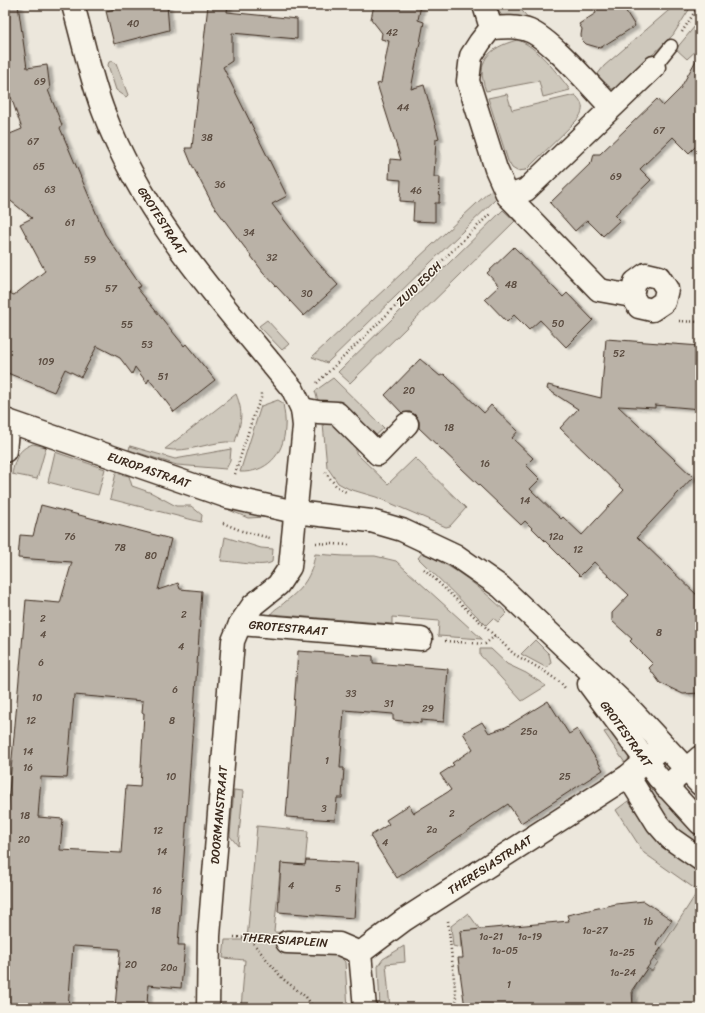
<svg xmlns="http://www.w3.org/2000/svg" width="705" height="1013" viewBox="0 0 705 1013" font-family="Sriracha,sans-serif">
<defs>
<filter id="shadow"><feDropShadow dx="4.5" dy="2.5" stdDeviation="1" flood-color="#0004"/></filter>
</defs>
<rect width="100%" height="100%" fill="#ece7dc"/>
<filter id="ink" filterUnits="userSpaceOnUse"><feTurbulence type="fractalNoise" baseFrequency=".025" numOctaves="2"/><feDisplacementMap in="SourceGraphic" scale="8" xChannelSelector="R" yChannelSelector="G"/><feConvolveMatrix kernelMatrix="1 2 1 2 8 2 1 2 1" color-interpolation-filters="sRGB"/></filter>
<g filter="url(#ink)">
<g fill="#cec8bc" stroke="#84796d">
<path d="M495,5h22l13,15 -28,-4z"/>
<path d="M675,5h17l-19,30 -53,51 -8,3 -15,-14 7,-9z"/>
<path d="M700,16v31l-13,12 -11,-10 19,-23z"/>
<path d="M517,40c18,4 42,35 53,50l-27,7 -4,-16 -53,10c-11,-30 2,-43 31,-51z"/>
<path d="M112,61l4,2 12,32 -2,2 -10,-7 -8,-25 1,-3z"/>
<path d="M507,94l5,16 63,-15c10,9 9,17 1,26l-50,49 -9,1 -5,-3 -4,-7 -20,-63z"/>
<path d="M491,190l6,8 -170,165 -15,-6z"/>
<path d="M503,210l12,11 -165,162 -12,-11z"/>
<path d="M267,320l22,24 -7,6 -23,-24z"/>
<path d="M333,378l51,50 -11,10 -53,-30 -5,-17z"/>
<path d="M236,394c8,19 5,29 -1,48 -23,-2 -47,12 -70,7z"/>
<path d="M278,400l5,3c1,8 3,17 2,25 -1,27 -19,45 -45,44l21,-66z"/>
<path d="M331,420l25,24v9l32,31 27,-26 51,50 -16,18 -4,1 -70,-30 -27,-8 -11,-6 -11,-16 -4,-43 1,-3z"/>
<path d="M33,444l13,3 -9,32 -25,-5c3,-15 6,-25 21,-30z"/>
<path d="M130,446l45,13 56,-10 -1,12 -4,8 -49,-4 -48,-15z"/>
<path d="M55,452l50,17 -7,26 -50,-13z"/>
<path d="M116,473l13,3 3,10 20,7 24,13h15l11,9 -1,7 -91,-23z"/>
<path d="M236,491l32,22 -2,4 -18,1 -19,-8z"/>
<path d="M225,537l36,11 12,1 -1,13c-9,6 -39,-1 -51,-1z"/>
<path d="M422,553c34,14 59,35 85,60l-9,9 -5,-4 -7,7 -68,-67z"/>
<path d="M315,554l29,2h31l21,5 86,78 -44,-3 1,-15 -47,-4v7l-121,-10c4,-6 9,-7 14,-12 18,-14 27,-26 30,-48z"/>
<path d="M535,640l14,14 2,8 -4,6 -26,-14z"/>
<path d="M480,649h11l16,15 19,9 20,13 -24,15 -42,-46z"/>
<path d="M607,731l7,1 15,22 -1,7 -3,2 -21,-31z"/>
<path d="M639,786h11l8,3 42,48v13l-17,-10z"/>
<path d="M234,790l9,1 -5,55 -8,-10z"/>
<path d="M628,801l30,40 42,30v137h-67c-1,-23 3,-23 14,-40l5,3 6,-9 -4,-3 44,-68 -54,-38 -28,-43z"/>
<path d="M257,826l51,5 -3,34 -24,-2 -7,69 14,1 50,21 7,8 3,46h-107l4,-48 -22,-2 2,-18h22z"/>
<path d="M468,913l13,18h-21l1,17 -8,-2 -2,-20z"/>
<path d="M404,946l1,16 -19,2 4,44h-10l-2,-42 5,-7z"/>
</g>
<g fill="#bab2a7" stroke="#3b2a1e" fill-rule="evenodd" filter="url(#shadow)">
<path d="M18,5l9,63 20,-3 3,24 -2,1 14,35 -2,3 45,106 36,52 -4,2 44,54 3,4 2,-2 29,36 -41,32 -25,-33 -2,4 -12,-16 -3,7 -12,-16 -23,-12 -16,31 -16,-8 -11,23 -49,-20v-81l9,4 31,-24 -25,-47 12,-6 -25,-20 -2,-5v-57l17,-7 -11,-32h-4l-2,-20v-71z"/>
<path d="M132,5h35l2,25 -55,14 -8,-33z"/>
<path d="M208,5h20l-1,7 70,7v20l-65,-6v28l-9,6 64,129 -15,8 39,51 27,30 -34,31 -41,-44 -50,-67 -21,-40 -7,-17h7z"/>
<path d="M374,5h47l-3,15 6,2 -13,67 13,-4 15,53 -3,1 -2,38h6l-1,26h-4v19l-22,-1 1,-19 -14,-1 1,-21 -12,-1 1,-20 11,1 -24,-76 4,-1 8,-42 -8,-2 1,-6 -11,-14z"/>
<path d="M592,5h30l13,21 -35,22 -14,-4 -4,-4 -1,-5 1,-6 -3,-5 17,-11z"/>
<path d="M700,53v89l-11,11 -16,-16 -33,32 11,11 -36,35 5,5 -17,16 -16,-16 -12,11 -25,-28 42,-41 2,-8h6l57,-55 6,7 17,-17z"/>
<path d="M514,247l49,50 4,-4 26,27 -27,27 -26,-27 -11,10 -15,-15 -7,7 -22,-23 14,-13 -12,-13z"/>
<path d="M606,339l94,7v63l-45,-4v3l-37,-2 75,71 -56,60 63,61v95l-17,1 -23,-11 -11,-15 4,-4 -23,-23 2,-2 -20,-18v-8l17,-18 -35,-33 -14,14 -55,-55 -4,4 -102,-97v-7l-4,-6 -5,-3 -8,1 -17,-18 35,-36 20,17 4,-2 40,39 7,-8 27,26 -6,7 21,20 -7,7 14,14 -10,10 31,30 2,-2 19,18 42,-45 -64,-62 18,-19 -31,-20 1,-4 53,13z"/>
<path d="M41,505l130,34 -13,51 20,-7 2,6 22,2 -24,354h7l-4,43 -33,-3 -1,23h-32l5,-59 -47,-3 -5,62h-63v-170l21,-238 34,3 12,-41 -54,-4 2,-23 13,1zM74,695l69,6 -1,12h2l-4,74 -14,-1 -5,67 -61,-3 3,-31 -25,-2 3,-40 26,1z"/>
<path d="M298,651l75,5v7l75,6 -4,53 -23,-2v3l-28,-3v-6l-49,-4 -4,58h4l-2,30h-5l-2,22 -49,-3z"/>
<path d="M548,701l21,33 8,-5 26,41 -82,53 -13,-19 -111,74 -27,-42 19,-12 -3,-4 23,-15 5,8 37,-23 -11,-16 14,-9 -2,-2 21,-14 -10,-16 19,-11 7,11 17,-6z"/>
<path d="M306,860l52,3 -4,55 -76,-6 3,-49 24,2z"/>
<path d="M644,901l28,19 -16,23 5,5 -29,42 1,18h-168l-7,-50h5l-3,-27 109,-10 -2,-6 49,-11z"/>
</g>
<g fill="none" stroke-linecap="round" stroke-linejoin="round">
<defs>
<path id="service" d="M654,67l17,-21"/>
<g id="minor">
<path d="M73,5c10,35 18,75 31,108 40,106 119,191 189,277l9,19 2,17 -14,141 -12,18 -25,20 -13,19 181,15"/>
<path d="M484,5l7,23 -11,14 -9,14 -3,25 28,88 12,27 91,94 33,6 7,11 13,3 12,-8 3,-13 -8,-12 -13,-3 -11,8 -3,14"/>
<path d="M491,28c13,-1 27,-2 39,3 24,11 61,56 81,76"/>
<path d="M508,196l18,-6 128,-123"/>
<path d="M302,409l16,3 19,1 41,41 29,-30"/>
<path d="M5,451l3,-30"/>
<path d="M628,776l29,47 13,15 30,21"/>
<path d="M666,787l34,-30"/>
<path d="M287,942l52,2 21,9"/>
<path d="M208,1008l1,-72 24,-295 7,-17"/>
<path d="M365,1008l-5,-55 44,-33 224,-144 33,-28"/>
</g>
<g id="tertiary">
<path d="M5,420l223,77 67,15 76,9 31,9 53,25 46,32 132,125 67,72"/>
<path d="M589,684l69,93 42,46"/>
</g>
</defs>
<use href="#service" stroke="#3b2a1e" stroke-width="15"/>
<use href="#minor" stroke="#3b2a1e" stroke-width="25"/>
<use href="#tertiary" stroke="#3b2a1e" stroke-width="25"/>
<g stroke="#3b2a1e" stroke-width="2.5" stroke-dasharray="1 3" stroke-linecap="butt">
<path d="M682,32l17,-27"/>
<path d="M679,321l21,1"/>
<path d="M317,383l174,-170"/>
<path d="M325,472l12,15 9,5"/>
<path d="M235,474l18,-57 8,-19v-7"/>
<path d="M223,523l19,8 28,7"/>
<path d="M316,543l33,2"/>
<path d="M424,569l90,85 30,17 17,12 4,5"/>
<path d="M445,641l40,3 10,-8"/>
<path d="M448,921l9,87"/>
<path d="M234,937l29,2"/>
<path d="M248,937l35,42 23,18 8,11"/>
</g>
<use href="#service" stroke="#f7f3e8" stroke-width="12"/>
<use href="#minor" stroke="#f7f3e8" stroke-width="22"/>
<use href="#tertiary" stroke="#f7f3e8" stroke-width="22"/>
</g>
</g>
<g text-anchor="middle" stroke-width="3" stroke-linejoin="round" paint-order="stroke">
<g font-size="10" fill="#5b4c40">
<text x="133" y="27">40</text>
<text x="392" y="36">42</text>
<text x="40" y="85">69</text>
<text x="403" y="111">44</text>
<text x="659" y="134">67</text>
<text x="207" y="141">38</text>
<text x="33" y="145">67</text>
<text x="39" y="170">65</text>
<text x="616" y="180">69</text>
<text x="220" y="188">36</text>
<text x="50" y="193">63</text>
<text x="416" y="194">46</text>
<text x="70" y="226">61</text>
<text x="249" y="236">34</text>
<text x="272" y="261">32</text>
<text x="90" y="263">59</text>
<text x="511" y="288">48</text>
<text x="111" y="292">57</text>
<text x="307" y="297">30</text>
<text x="558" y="327">50</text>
<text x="127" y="328">55</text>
<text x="147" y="348">53</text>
<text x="619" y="357">52</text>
<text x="46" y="365">109</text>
<text x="163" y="380">51</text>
<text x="409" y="394">20</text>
<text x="449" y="431">18</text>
<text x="485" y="467">16</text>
<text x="525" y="504">14</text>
<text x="70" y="540">76</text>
<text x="556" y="540">12a</text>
<text x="120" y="551">78</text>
<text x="578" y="553">12</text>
<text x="151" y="559">80</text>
<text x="184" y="618">2</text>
<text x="43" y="622">2</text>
<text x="659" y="636">8</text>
<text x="43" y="638">4</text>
<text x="181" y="650">4</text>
<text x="41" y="666">6</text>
<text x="175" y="693">6</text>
<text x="351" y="697">33</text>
<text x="37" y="701">10</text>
<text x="389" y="707">31</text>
<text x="428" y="712">29</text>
<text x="31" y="724">12</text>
<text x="172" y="724">8</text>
<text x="529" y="735">25a</text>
<text x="28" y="755">14</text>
<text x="327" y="764">1</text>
<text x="28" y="771">16</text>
<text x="171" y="780">10</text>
<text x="565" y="780">25</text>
<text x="324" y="812">3</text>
<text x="452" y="817">2</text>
<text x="25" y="819">18</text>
<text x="432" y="833">2a</text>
<text x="158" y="834">12</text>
<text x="24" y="843">20</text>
<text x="385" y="846">4</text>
<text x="162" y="855">14</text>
<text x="291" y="889">4</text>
<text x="338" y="892">5</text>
<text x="157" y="894">16</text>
<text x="156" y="914">18</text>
<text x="648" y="925">1b</text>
<text x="595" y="934">1a-27</text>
<text x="491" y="940">1a-21</text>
<text x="530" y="940">1a-19</text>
<text x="505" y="954">1a-05</text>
<text x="622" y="956">1a-25</text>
<text x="131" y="968">20</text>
<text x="169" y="971">20a</text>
<text x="623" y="976">1a-24</text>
<text x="509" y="988">1</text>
</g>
<g font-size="12" fill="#3b2a1e" stroke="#f7f3e8">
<text transform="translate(162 221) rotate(57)" y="4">GROTESTRAAT</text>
<text transform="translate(419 284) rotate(-44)" y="4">ZUID ESCH</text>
<text transform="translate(149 470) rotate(19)" y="4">EUROPASTRAAT</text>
<text transform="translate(288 628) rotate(5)" y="4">GROTESTRAAT</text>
<text transform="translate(626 734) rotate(54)" y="4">GROTESTRAAT</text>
<text transform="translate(219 815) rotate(-85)" y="4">DOORMANSTRAAT</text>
<text transform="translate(490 865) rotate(-33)" y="4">THERESIASTRAAT</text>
<text transform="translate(285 940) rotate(4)" y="4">THERESIAPLEIN</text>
</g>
</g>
<rect width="705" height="1013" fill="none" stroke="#f7f3e8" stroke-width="20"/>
<rect x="10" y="10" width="685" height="993" fill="none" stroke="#3b2a1e" stroke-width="1.5" filter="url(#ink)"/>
</svg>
